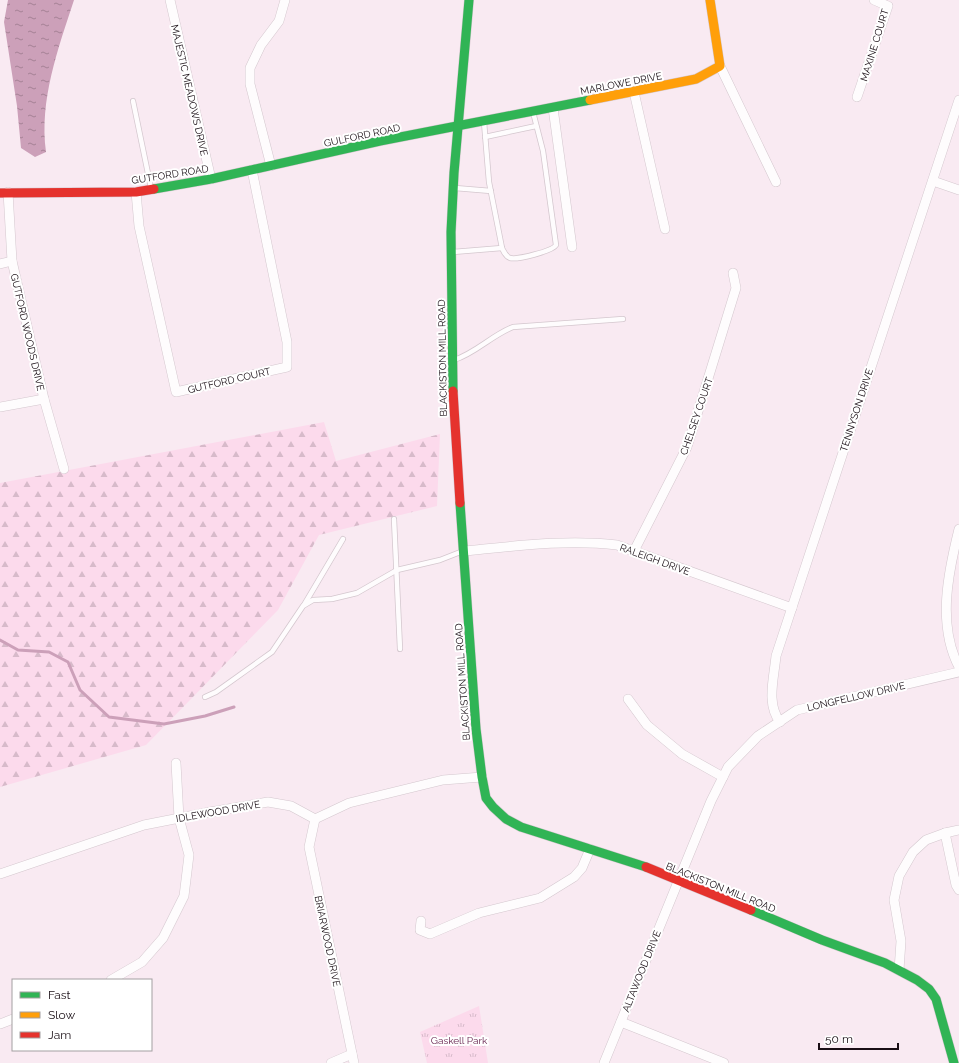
<svg xmlns="http://www.w3.org/2000/svg" width="959" height="1063" viewBox="0 0 959 1063" font-family="Raleway,sans-serif">
<defs>
<pattern id="forest-firs" width="22" height="20" patternUnits="userSpaceOnUse"><rect width="22" height="20" fill="#fcdaec"/><path d="M5 1l3.5 6h-7zM16 11l3.5 6h-7z" fill="#d7baca"/></pattern>
<pattern id="park-tufts" width="24" height="20" patternUnits="userSpaceOnUse"><rect width="24" height="20" fill="#fcdaec"/><path d="M3 7l-1-3M5 7V3M7 7l1-3M15 17l-1-3M17 17v-4M19 17l1-3" fill="none" stroke="#d7baca"/></pattern>
<pattern id="water-ripples" width="26" height="14" patternUnits="userSpaceOnUse"><rect width="26" height="14" fill="#cca0b9"/><path d="M2 4q2-2 4 0t4 0M15 11q2-2 4 0t4 0" fill="none" stroke="#a58195"/></pattern>
</defs>
<rect width="100%" height="100%" fill="#f9eaf2"/>
<path fill="url(#forest-firs)" d="M324,422l12,39 104,-27 -3,72 -118,29 -41,75 -132,135 -146,42v-304z"/>
<path fill="url(#park-tufts)" d="M479,1006l9,57h-61l-7,-31z"/>
<path fill="url(#water-ripples)" d="M8,0h66c-16,49 -35,100 -28,152l-11,5 -14,-9 -4,-42 -13,-84z"/>
<g fill="none" stroke-linecap="round" stroke-linejoin="round">
<path stroke="#cca0b9" stroke-width="3" d="M0,640l18,10 31,2 19,10 12,28 29,27 55,7 41,-8 29,-9"/>
<defs>
<g id="lane">
<path d="M133,101l18,87"/>
<path d="M484,122l5,60 13,66c2,4 3,8 8,10 7,2 43,-7 46,-13l-13,-94 -10,-39"/>
<path d="M485,137l51,-11"/>
<path d="M455,188l36,3"/>
<path d="M453,252l49,-4"/>
<path d="M454,360c22,-7 38,-25 59,-33l110,-8"/>
<path d="M394,519l6,130"/>
<path d="M304,605l39,-66"/>
<path d="M205,697l11,-5 56,-40 31,-46 10,-6 19,-1 25,-6 40,-23 43,-10 23,-9"/>
</g>
<g id="street">
<path d="M170,0l41,179"/>
<path d="M720,66l56,116"/>
<path d="M634,92l31,137"/>
<path d="M857,97l31,-91 -14,-6"/>
<path d="M553,108l19,139"/>
<path d="M271,166l-21,-82v-16l11,-23 18,-24 6,-21"/>
<path d="M933,181l26,9"/>
<path d="M8,192l4,69 32,138 20,70"/>
<path d="M136,192l3,34 37,166 111,-25v-25l-35,-172"/>
<path d="M0,264l12,-3"/>
<path d="M0,407l44,-8"/>
<path d="M959,529c-11,44 -22,96 0,138"/>
<path d="M464,551c51,-5 103,-12 153,-6l175,63"/>
<path d="M634,551l53,-104 49,-159 -3,-15"/>
<path d="M628,699l19,26 35,29 41,23"/>
<path d="M780,722c-14,-18 -6,-44 -4,-66l183,-556"/>
<path d="M315,819l-6,28 45,216"/>
<path d="M945,833l11,52 3,5"/>
<path d="M0,874l144,-49 66,-13 58,-10 23,4 24,13 34,-16 94,-23 39,-3"/>
<path d="M421,921l-1,9 10,4 49,-21 61,-15 34,-21 8,-9 8,-19"/>
<path d="M899,970l2,-29 -7,-41 5,-24 14,-24 13,-12 19,-7 14,-3"/>
<path d="M111,980l31,-18 21,-24 21,-42 5,-41 -10,-37 -3,-55"/>
<path d="M621,1022l103,41"/>
<path d="M0,1024l13,-5"/>
<path d="M331,1063l21,-9"/>
<path d="M604,1063l107,-262 17,-34 30,-31 39,-26 162,-38"/>
</g>
<g id="fast">
<path d="M154,189l57,-10 169,-38 210,-41"/>
<path d="M453,391l-2,-159 3,-59 15,-173"/>
<path d="M460,503l16,226 6,48 4,21 7,9 13,12 15,8 125,40"/>
<path d="M751,910l71,30 63,23 32,17 12,9 7,10 18,64"/>
</g>
<path id="slow" d="M590,100l106,-21 24,-13 -10,-66"/>
<g id="jam">
<path d="M0,193l136,-1 18,-3"/>
<path d="M453,391l7,112"/>
<path d="M646,867l105,43"/>
</g>
</defs>
<use href="#lane" stroke="#d4c7ce" stroke-width="6"/>
<use href="#street" stroke="#d4c7ce" stroke-width="10"/>
<use href="#fast" stroke="#d4c7ce" stroke-width="10"/>
<use href="#slow" stroke="#d4c7ce" stroke-width="10"/>
<use href="#jam" stroke="#d4c7ce" stroke-width="10"/>
<use href="#lane" stroke="#fefcfd" stroke-width="4.5"/>
<use href="#street" stroke="#fefcfd" stroke-width="9"/>
<use href="#fast" stroke="#30b455" stroke-width="9"/>
<use href="#slow" stroke="#ff9f0a" stroke-width="9"/>
<use href="#jam" stroke="#e5322d" stroke-width="9"/>
</g>
<g text-anchor="middle" stroke-width="4" stroke-linejoin="round" paint-order="stroke">
<g font-size="10" fill="#190e15" stroke="#fff">
<text transform="translate(874 45) rotate(-73)" y="4">MAXINE COURT</text>
<text transform="translate(621 83) rotate(-11)" y="4">MARLOWE DRIVE</text>
<text transform="translate(190 90) rotate(77)" y="4">MAJESTIC MEADOWS DRIVE</text>
<text transform="translate(362 135) rotate(-12)" y="4">GULFORD ROAD</text>
<text transform="translate(170 174) rotate(-9)" y="4">GUTFORD ROAD</text>
<text transform="translate(28 332) rotate(77)" y="4">GUTFORD WOODS DRIVE</text>
<text transform="translate(442 358) rotate(-91)" y="4">BLACKISTON MILL ROAD</text>
<text transform="translate(229 380) rotate(-13)" y="4">GUTFORD COURT</text>
<text transform="translate(856 410) rotate(-72)" y="4">TENNYSON DRIVE</text>
<text transform="translate(696 416) rotate(-71)" y="4">CHELSEY COURT</text>
<text transform="translate(655 559) rotate(20)" y="4">RALEIGH DRIVE</text>
<text transform="translate(462 682) rotate(-94)" y="4">BLACKISTON MILL ROAD</text>
<text transform="translate(856 696) rotate(-13)" y="4">LONGFELLOW DRIVE</text>
<text transform="translate(218 811) rotate(-10)" y="4">IDLEWOOD DRIVE</text>
<text transform="translate(721 887) rotate(22)" y="4">BLACKISTON MILL ROAD</text>
<text transform="translate(328 941) rotate(78)" y="4">BRIARWOOD DRIVE</text>
<text transform="translate(641 971) rotate(-68)" y="4">ALTAWOOD DRIVE</text>
</g>
<g font-size="10" fill="#682550" stroke="#fff">
<text x="459" y="1044">Gaskell Park</text>
</g>
</g>
<rect x="12" y="979" width="140" height="72" fill="#ffffff" stroke="#a39fa1"/>
<rect x="20" y="992" width="20" height="6" fill="#30b455" stroke="#a39fa1"/>
<text x="48" y="999" font-size="12" fill="#190e15">Fast</text>
<rect x="20" y="1012" width="20" height="6" fill="#ff9f0a" stroke="#a39fa1"/>
<text x="48" y="1019" font-size="12" fill="#190e15">Slow</text>
<rect x="20" y="1032" width="20" height="6" fill="#e5322d" stroke="#a39fa1"/>
<text x="48" y="1039" font-size="12" fill="#190e15">Jam</text>
<path d="M819 1043v6h79v-6" fill="none" stroke="#190e15" stroke-width="2"/>
<text x="825" y="1043" font-size="12" fill="#190e15" stroke="#ffffff" stroke-width="3" paint-order="stroke">50 m</text>
</svg>
